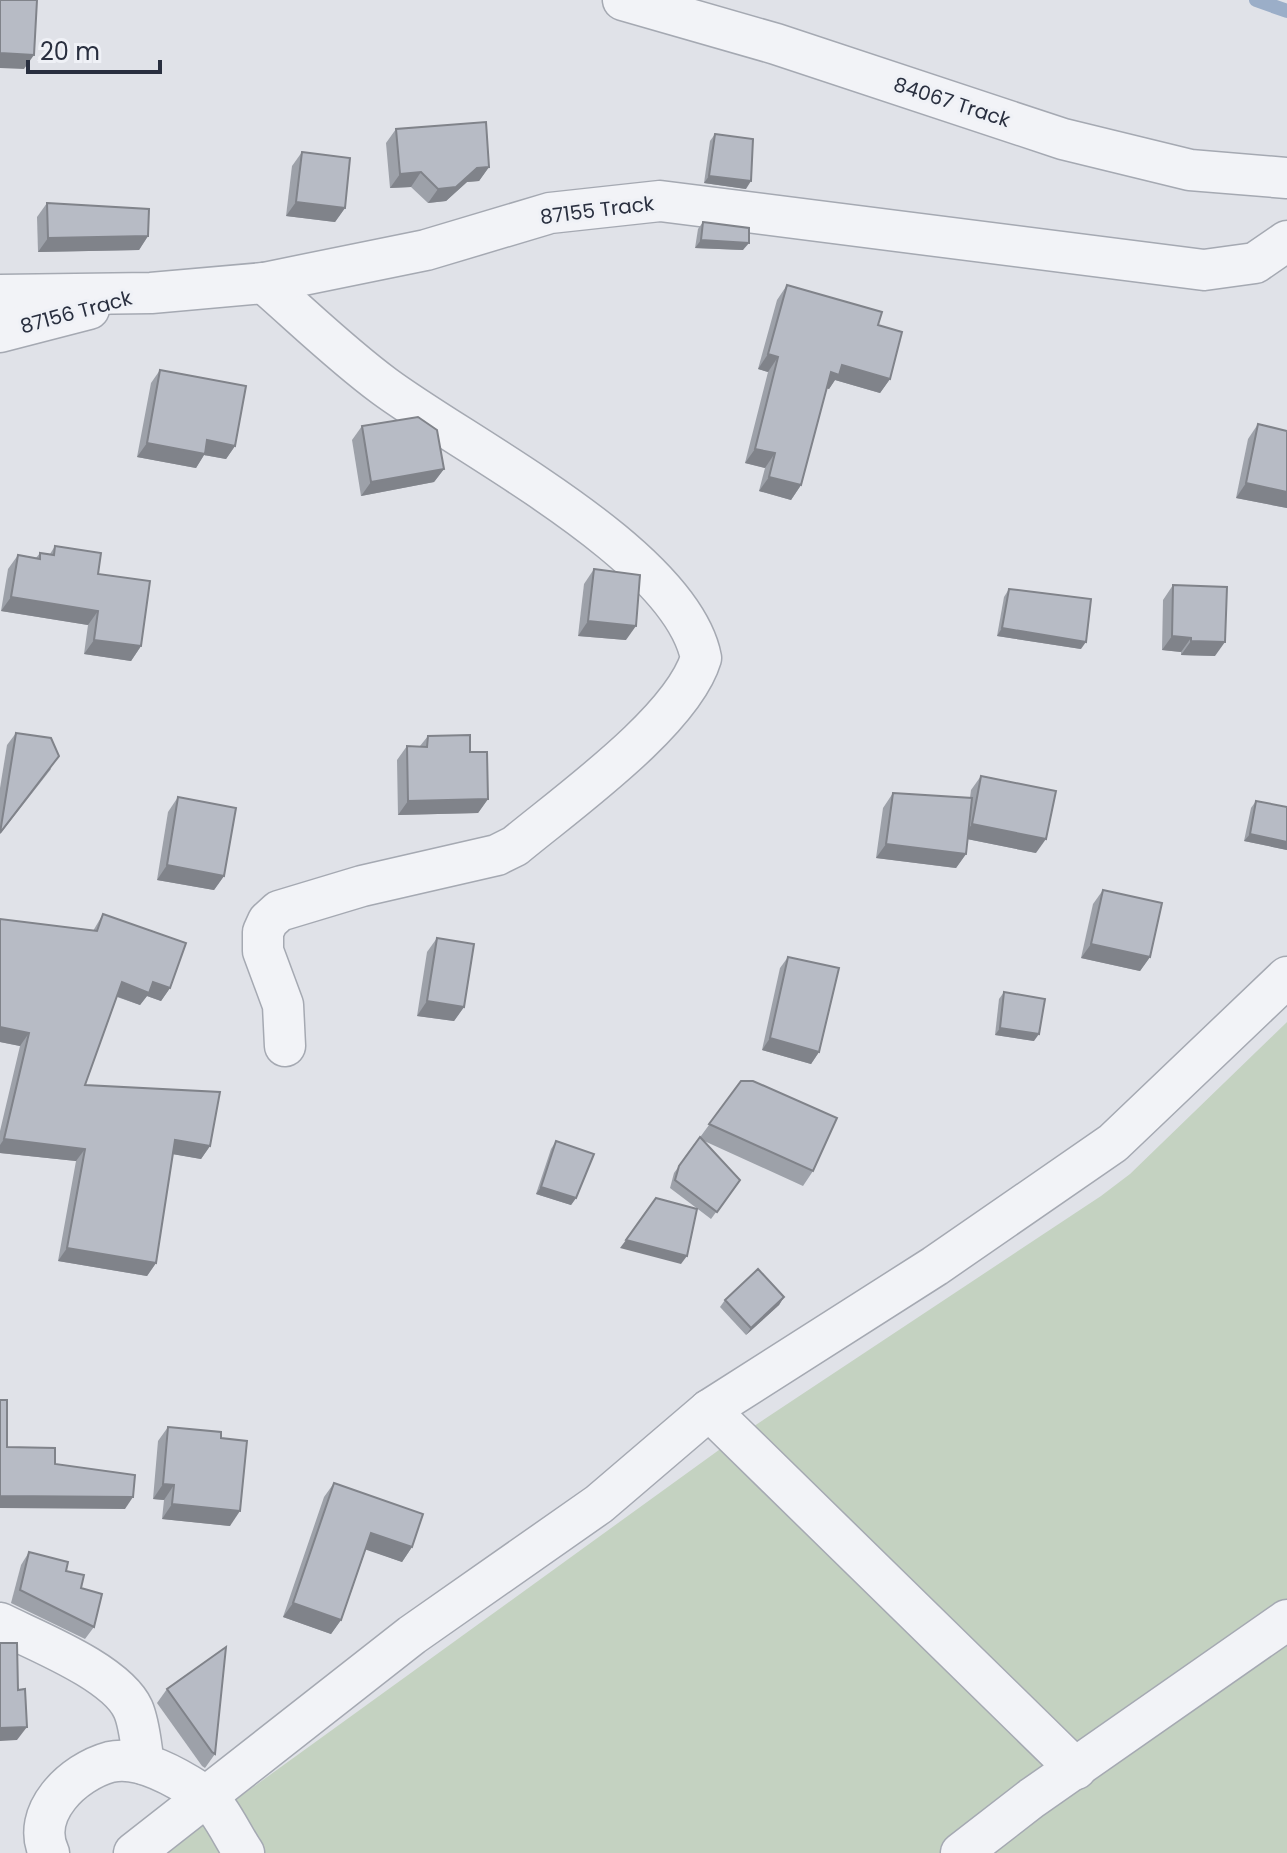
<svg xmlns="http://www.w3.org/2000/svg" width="1287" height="1853" viewBox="0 0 1287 1853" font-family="Poppins,sans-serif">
<rect width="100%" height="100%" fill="#e0e2e8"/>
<path fill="#c4d2c1" d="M1287,1022v831h-1125l568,-411 371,-246 29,-22z"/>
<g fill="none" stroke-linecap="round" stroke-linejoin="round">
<path stroke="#9baec8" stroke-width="14" d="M1256,0l31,11"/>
<defs>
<g id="minor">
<path d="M623,0l153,44 287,95 127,31 97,8"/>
<path d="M264,283c39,34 78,72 120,103 82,61 297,169 317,272 -19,63 -133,144 -186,188l-18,9 -135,31 -83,25 -11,10 -5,11v19l20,54 2,41"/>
<path d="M0,295l151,-2 113,-10 162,-33 124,-37 110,-12 544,69 51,-7 32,-22"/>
<path d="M0,332l89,-23"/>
<path d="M709,1410l367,359"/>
<path d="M0,1623c36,18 116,49 133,86 7,16 8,38 11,55"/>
<path d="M49,1853c-19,-40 24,-81 61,-91 29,-7 68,16 91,31 18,11 31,43 43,60"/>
<path d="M134,1853l278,-218 187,-131 110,-94 226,-144 178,-123 174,-166"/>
<path d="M961,1853l71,-55 255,-178"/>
</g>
</defs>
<use href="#minor" stroke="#a5a9b2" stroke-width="43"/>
<use href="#minor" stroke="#f2f3f7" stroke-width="40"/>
</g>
<g fill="#9da1a9">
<path d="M396,129l93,38 -10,14 -12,1 -21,19 -18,2 -17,-16 -21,1 -4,-45z"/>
<path d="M715,134l31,55 -42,-6 6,-42z"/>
<path d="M302,152l43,56 -10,14 -49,-6 6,-50z"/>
<path d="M47,203l101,33 -9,14 -101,2 -1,-35z"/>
<path d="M703,222l40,28 -48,-2 3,-19z"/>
<path d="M787,285l91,40 12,54 -10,14 -45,-13 -6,9 -2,-1 -26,97 -10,15 -32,-9 6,-23 -20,-5 23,-91 -10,-3 19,-69z"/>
<path d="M160,370l75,76 -9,13 -22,-4 -8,13 -59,-11 14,-74z"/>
<path d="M1258,424l29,7v77l-51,-10 12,-59z"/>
<path d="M362,426l82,43 -10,13 -73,14 -9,-56z"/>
<path d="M55,546l43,28 43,72 -10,15 -47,-7 4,-29 -87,-14 7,-42 10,-14 18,3 4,-5 10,1z"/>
<path d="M594,569l32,71 -48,-4 6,-52z"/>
<path d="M1173,585l42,71 -34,-1v-3l-19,-2 1,-50z"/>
<path d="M1009,589l72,60 -84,-13 7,-39z"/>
<path d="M16,733l35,36 -51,65v-46l7,-43z"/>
<path d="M428,736l42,16 18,47 -10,14 -80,2 -1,-55 10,-14h13z"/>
<path d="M981,776l55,77 -69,-14 -1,15 -10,14 -80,-10 7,-50 10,-15 77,5 1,-8z"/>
<path d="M178,797l46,79 -10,14 -57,-10 11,-68z"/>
<path d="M1256,801l31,6v43l-43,-9 7,-33z"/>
<path d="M1103,890l47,67 -10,14 -59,-13 12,-54z"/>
<path d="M103,914l67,74 -9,13 -14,-5 -7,9 -23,-8 -32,88 125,61 -9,13 -28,-5 -17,109 -9,13 -89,-15 18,-100 -76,-8v-22l20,-85 -20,-4v-123l93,12z"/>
<path d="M437,938l27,69 -10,14 -37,-5 10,-64z"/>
<path d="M788,957l31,95 -8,12 -49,-14 18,-82z"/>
<path d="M1004,992l30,49 -39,-6 4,-36z"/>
<path d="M741,1081l72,90 -10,15 -101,-46 38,40 -29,39 -41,-31 4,-15z"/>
<path d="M556,1141l20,57 -5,7 -35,-11 15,-45z"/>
<path d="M784,1297l-5,8 -33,30 -26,-28 5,-7z"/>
<path d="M168,1427l53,11 9,88 -68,-7 2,-19 -11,-1 5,-58z"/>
<path d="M334,1483l78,64 -10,15 -36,-13 -25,71 -10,14 -48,-17 41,-120z"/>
<path d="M29,1552l37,19 28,56 -9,12 -74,-36 10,-38z"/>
<path d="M167,1689l48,65 -10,14 -3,-2 -45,-63z"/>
</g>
<g fill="#80838a">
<path d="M0,53l34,2 -10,14 -24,-1z"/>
<path d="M489,167l-10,14 -12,1 -21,19 -18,2 10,-14 39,-21z"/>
<path d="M421,172l-10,15 -21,1 10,-14z"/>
<path d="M709,176l42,5 -5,8 -42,-6z"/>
<path d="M296,202l49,6 -10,14 -49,-6z"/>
<path d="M148,236l-9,14 -101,2 10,-14z"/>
<path d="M701,240l48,3 -6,7 -48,-2z"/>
<path d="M768,354l10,3 -10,15 -10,-3z"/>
<path d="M842,365l48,14 -10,14 -45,-13 -6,9 -8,-2 10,-15z"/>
<path d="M207,440l28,6 -9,13 -22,-4 -8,13 -59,-11 10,-14z"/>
<path d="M755,449l20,4 -10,15 -20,-5z"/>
<path d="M444,469l-10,13 -73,14 10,-14z"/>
<path d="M769,477l32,8 -10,15 -32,-9z"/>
<path d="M1246,483l41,9v16l-51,-10z"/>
<path d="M11,597l87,14 -10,14 -87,-14z"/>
<path d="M588,621l48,5 -10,14 -48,-4z"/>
<path d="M1002,628l84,14 -5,7 -84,-13z"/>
<path d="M1172,636l19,2 -10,14 -19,-2z"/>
<path d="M94,640l47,6 -10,15 -47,-7z"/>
<path d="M1191,641l34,1 -10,14 -34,-1z"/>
<path d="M488,799l-10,14 -80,2 10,-14z"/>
<path d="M972,824l74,15 -10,14 -74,-15z"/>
<path d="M1250,834l37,8v8l-43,-9z"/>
<path d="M886,844l80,10 -10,14 -80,-10z"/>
<path d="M167,865l57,11 -10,14 -57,-10z"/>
<path d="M1091,944l59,13 -10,14 -59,-13z"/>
<path d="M122,982h31l17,6 -9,13 -14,-5 -7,9 -27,-10z"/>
<path d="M427,1001l37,6 -10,14 -37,-5z"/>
<path d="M0,1027l29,6 -9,13 -20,-4z"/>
<path d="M1000,1028l39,6 -5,7 -39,-6z"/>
<path d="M770,1038l49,14 -8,12 -49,-14z"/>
<path d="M4,1139l81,10 -9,12 -76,-8v-8z"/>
<path d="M175,1140l35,6 -9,13 -35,-6z"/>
<path d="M541,1187l35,11 -5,7 -35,-11z"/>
<path d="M626,1240l61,16 -6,8 -61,-16z"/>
<path d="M67,1248l89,15 -9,13 -89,-15z"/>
<path d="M784,1297l-5,8 -33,30 5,-7z"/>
<path d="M163,1484l11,1 -10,15 -11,-1z"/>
<path d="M0,1496l133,1 -8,12 -125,-1z"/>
<path d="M172,1504l68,7 -10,15 -68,-7z"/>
<path d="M371,1533l41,14 -10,15 -41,-14z"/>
<path d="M293,1603l48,17 -10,14 -48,-17z"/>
<path d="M27,1727l-10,13 -17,1v-13z"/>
</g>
<g fill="#b7bbc5" stroke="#80838a" stroke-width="2">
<path d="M0,0h37l-3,55 -34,-2z"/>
<path d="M486,122l3,45 -12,1 -21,19 -18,2 -17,-17 -21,2 -4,-45z"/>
<path d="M715,134l38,5 -2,42 -42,-5z"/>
<path d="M302,152l48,6 -5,50 -49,-6z"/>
<path d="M47,203l102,6 -1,27 -100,2z"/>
<path d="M703,222l46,6v15l-48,-3z"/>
<path d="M787,285l95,27 -4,13 24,7 -12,47 -48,-14 -3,10 -8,-3 -30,113 -32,-8 6,-24 -20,-4 23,-92 -10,-3z"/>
<path d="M160,370l86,16 -11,60 -28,-6 -2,14 -58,-11z"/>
<path d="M418,417l19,13 7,39 -73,13 -9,-56z"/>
<path d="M1258,424l29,7v61l-41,-9z"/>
<path d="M55,546l46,7 -3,21 52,7 -9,65 -47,-6 4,-29 -87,-14 7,-42 22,4v-6l14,2z"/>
<path d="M594,569l46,6 -4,51 -48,-5z"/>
<path d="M1173,585l54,2 -2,55 -34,-1v-3l-19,-2z"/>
<path d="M1009,589l82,10 -5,43 -84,-14z"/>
<path d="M16,733l35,5 8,18 -59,77z"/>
<path d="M470,735v17h17l1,47 -80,2 -1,-55 20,1 1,-11z"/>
<path d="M981,776l75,15 -10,48 -74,-15z"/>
<path d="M893,793l79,5 -6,56 -80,-10z"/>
<path d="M178,797l58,11 -12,68 -57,-11z"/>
<path d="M1256,801l31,6v35l-37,-8z"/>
<path d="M1103,890l59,13 -12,54 -59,-13z"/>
<path d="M103,914l83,29 -16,45 -17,-6 -4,11 -27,-11 -37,103 135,7 -10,54 -35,-6 -19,123 -89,-15 18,-99 -81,-10 25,-106 -29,-6v-108l97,12z"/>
<path d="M437,938l37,6 -10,63 -37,-6z"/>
<path d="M788,957l51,11 -20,84 -49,-14z"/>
<path d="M1004,992l41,7 -6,35 -39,-6z"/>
<path d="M741,1081h12l84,37 -24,53 -104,-47z"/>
<path d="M700,1137l40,43 -23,32 -42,-32 4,-14z"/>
<path d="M556,1141l38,13 -18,44 -35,-11z"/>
<path d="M656,1198l41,11 -10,47 -61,-16z"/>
<path d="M758,1269l26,28 -33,31 -26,-28z"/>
<path d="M0,1400h7v47l48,1v16l80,11 -2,22 -133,-1z"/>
<path d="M168,1427l53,5v6l26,3 -7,70 -68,-7 2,-19 -11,-1z"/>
<path d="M334,1483l89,31 -11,33 -41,-14 -30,87 -48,-17z"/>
<path d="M29,1552l39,10 -2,9 18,4 -3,13 21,6 -8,33 -74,-37z"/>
<path d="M0,1643h17l1,47 7,-1 2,38 -27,1z"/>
<path d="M226,1647l-11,107 -3,-2 -45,-63z"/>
</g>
<g text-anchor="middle" stroke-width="6" stroke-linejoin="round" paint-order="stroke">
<g font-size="20" fill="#292f3f" stroke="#eff1f6">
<text transform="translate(952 102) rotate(18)" y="7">84067 Track</text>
<text transform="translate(597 210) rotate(-7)" y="7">87155 Track</text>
<text transform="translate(76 312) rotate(-15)" y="7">87156 Track</text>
</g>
</g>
<path d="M28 60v12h132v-12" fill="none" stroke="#292f3f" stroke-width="4"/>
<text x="40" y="60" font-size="24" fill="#292f3f" stroke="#eff1f6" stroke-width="6" paint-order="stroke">20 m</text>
</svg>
